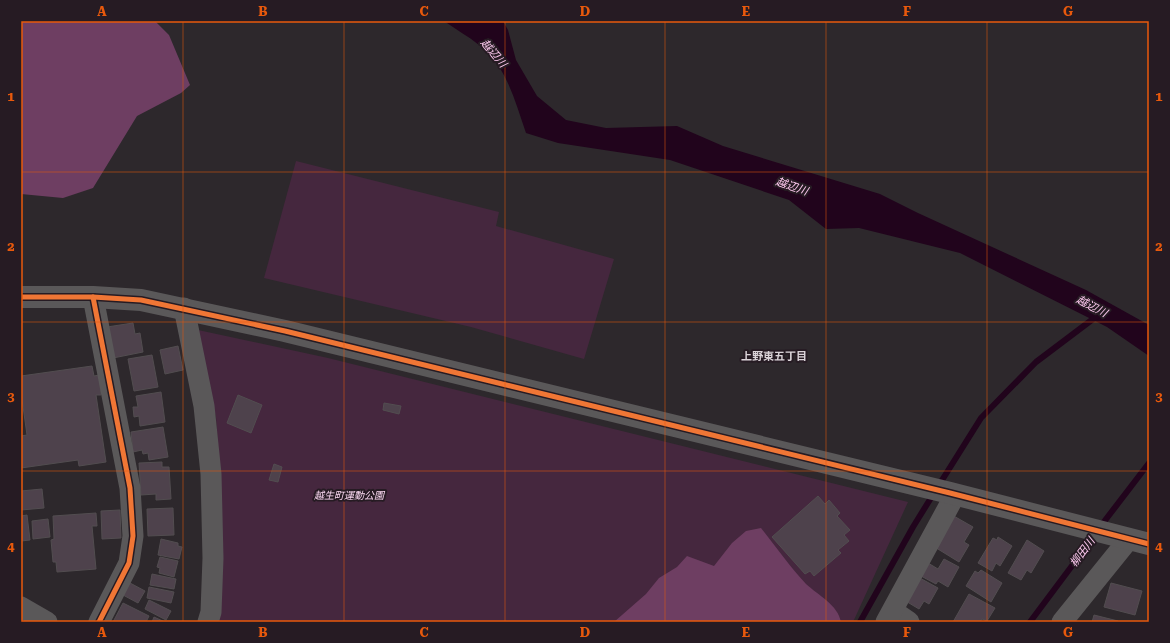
<svg xmlns="http://www.w3.org/2000/svg" width="1170" height="643" viewBox="0 0 1170 643" font-family="'Roboto Serif','Noto Sans JP',serif">
<rect width="100%" height="100%" fill="#2d282c"/>
<g fill="#45273e">
<path d="M296,161l203,51 -3,14 118,33 -30,100 -113,-32 -207,-49z"/>
<path d="M198,330l130,28 580,144 -55,120h-636l3,-149 -4,-55z"/>
</g>
<g fill="#6e3e62">
<path d="M21,21h134l14,14 21,50 -9,8 -44,23 -44,72 -30,10 -42,-4z"/>
<path d="M761,528c15,19 29,39 45,56 12,11 32,21 35,38h-227l32,-28 13,-16 18,-11 10,-11 27,10 18,-23 14,-12z"/>
</g>
<path fill="#21041c" d="M444,21h59l5,9 8,30 21,36 29,24 40,8 71,-2 46,20 157,48 38,19 168,77 63,35v31l-42,-29 -147,-74 -101,-25 -33,1 -37,-29 -119,-40 -112,-17 -32,-10c-11,-31 -19,-67 -47,-88 -11,-9 -24,-16 -35,-24z"/>
<g fill="none" stroke-linecap="round" stroke-linejoin="round">
<g stroke="#21041c" stroke-width="6">
<path d="M939,485l42,-67 55,-56 61,-46"/>
<path d="M1100,527l49,-64"/>
<path d="M860,622l53,-95 21,-34"/>
<path d="M1030,622l65,-87"/>
</g>
</g>
<g fill="#4e424c" stroke="#524d50">
<path d="M133,323l2,11 5,-1 3,19 -30,6 -6,-31z"/>
<path d="M178,346l5,24 -18,4 -5,-24z"/>
<path d="M152,355l6,32 -24,4 -6,-32z"/>
<path d="M92,366l2,10 5,-1 2,20h-5l10,67 -27,4 -1,-6 -57,8v-32l6,-1 -6,-43v-16z"/>
<path d="M161,392l4,30 -25,4 -1,-10 -5,1 -1,-10h5l-2,-11z"/>
<path d="M238,395l24,10 -11,28 -24,-10z"/>
<path d="M384,403l17,3 -2,8 -16,-4z"/>
<path d="M163,427l5,30 -19,3 -1,-7 -5,1 -1,-4 -9,2 -2,-20z"/>
<path d="M162,462v5h7l2,32 -15,1v-6l-15,1 -2,-32z"/>
<path d="M274,464l8,3 -4,15 -9,-2z"/>
<path d="M42,489l2,19 -23,2v-19z"/>
<path d="M818,496l7,8 4,-4 11,13 -3,3 13,14 -6,5 5,6 -11,9 3,3 -27,23 -4,-5 -5,3 -33,-37z"/>
<path d="M173,508l1,27 -26,1 -1,-27z"/>
<path d="M120,510l1,28 -19,1 -1,-28z"/>
<path d="M96,513l1,13h-5l4,43 -39,3 -1,-10h-3l-2,-22 3,-1 -1,-23z"/>
<path d="M27,515l3,25 -9,1v-25z"/>
<path d="M952,515l21,12 -9,15 5,3 -10,17 -26,-16z"/>
<path d="M48,519l2,18 -17,2 -1,-18z"/>
<path d="M998,537l14,9 -12,20 -4,-3 -4,8 -14,-8 15,-25 4,2z"/>
<path d="M161,539l17,4v3l4,1 -3,12 -21,-4z"/>
<path d="M1027,540l17,11 -13,22 -4,-3 -6,10 -13,-7z"/>
<path d="M160,557l18,4 -4,16 -15,-4 1,-5 -3,-1z"/>
<path d="M944,559l15,8 -11,20 -10,-6 -2,3 -15,-8 7,-13 10,6z"/>
<path d="M981,570l21,13 -11,19 -25,-16 9,-15 3,2z"/>
<path d="M152,574l24,5 -2,10 -24,-4z"/>
<path d="M918,577l20,11 -9,16 -5,-3 -5,8 -15,-9z"/>
<path d="M130,583l15,8 -7,12 -15,-8z"/>
<path d="M1111,583l31,8 -7,24 -31,-8z"/>
<path d="M149,587l25,5 -3,11 -24,-5z"/>
<path d="M969,594l26,14 -8,13 -5,-2 -2,3h-27z"/>
<path d="M149,600l22,11 -5,9 -21,-11z"/>
<path d="M123,603l26,13 -3,6h-33z"/>
<path d="M1094,615l24,6v1h-26z"/>
<path d="M154,617l11,5h-13z"/>
</g>
<g fill="none" stroke-linecap="round" stroke-linejoin="round">
<g stroke="#5a5859" stroke-width="21">
<path d="M93,297l37,191 3,48 -4,27 -30,59"/>
<path d="M184,308l20,98 7,68 2,84 -2,54 -3,10"/>
<path d="M21,607l26,15"/>
<path d="M893,611l16,11"/>
<path d="M886,622l69,-127"/>
<path d="M1062,622l67,-83"/>
</g>
<path stroke="#5a5859" stroke-width="22" d="M21,297h72l48,3 144,31 665,162 199,51"/>
<defs>
<g id="cycleway">
<path d="M21,297h72l48,3 144,31 665,162 199,51"/>
<path d="M93,297l37,191 3,48 -4,27 -30,59"/>
</g>
</defs>
<use href="#cycleway" stroke="#261b23" stroke-width="8"/>
<use href="#cycleway" stroke="#f07635" stroke-width="5"/>
</g>
<path fill="none" stroke="#e8590c" stroke-width="1" stroke-opacity="0.55" d="M183,21v601M344,21v601M505,21v601M665,21v601M826,21v601M987,21v601M21,172h1128M21,322h1128M21,471h1128"/>
<g text-anchor="middle" stroke-width="4" stroke-linejoin="round" paint-order="stroke">
<g font-size="10" font-style="italic" fill="#f9d7f0" stroke="#261b23">
<text x="349" y="499">越生町運動公園</text>
</g>
<g font-size="11" font-style="italic" fill="#ffcbf1" stroke="#261b23">
<text transform="translate(494 53) rotate(50)" y="4">越辺川</text>
<text transform="translate(792 186) rotate(19)" y="4">越辺川</text>
<text transform="translate(1092 306) rotate(28)" y="4">越辺川</text>
<text transform="translate(1082 552) rotate(-53)" y="4">柳田川</text>
</g>
<g font-size="11" font-weight="bold" fill="#dad3d8" stroke="#261b23">
<text x="774" y="360">上野東五丁目</text>
</g>
</g>
<rect width="1170" height="643" fill="none" stroke="#261b23" stroke-width="44"/>
<rect x="22" y="22" width="1126" height="599" fill="none" stroke="#e8590c" stroke-width="1.5"/>
<g font-size="13" text-anchor="middle" font-weight="bold" fill="#e8590c">
<text x="102" y="16">A</text>
<text x="263" y="16">B</text>
<text x="424" y="16">C</text>
<text x="585" y="16">D</text>
<text x="746" y="16">E</text>
<text x="907" y="16">F</text>
<text x="1068" y="16">G</text>
<text x="11" y="101">1</text>
<text x="1159" y="101">1</text>
<text x="11" y="251">2</text>
<text x="1159" y="251">2</text>
<text x="11" y="401">3</text>
<text x="1159" y="401">3</text>
<text x="11" y="551">4</text>
<text x="1159" y="551">4</text>
<text x="102" y="637">A</text>
<text x="263" y="637">B</text>
<text x="424" y="637">C</text>
<text x="585" y="637">D</text>
<text x="746" y="637">E</text>
<text x="907" y="637">F</text>
<text x="1068" y="637">G</text>
</g>
</svg>
